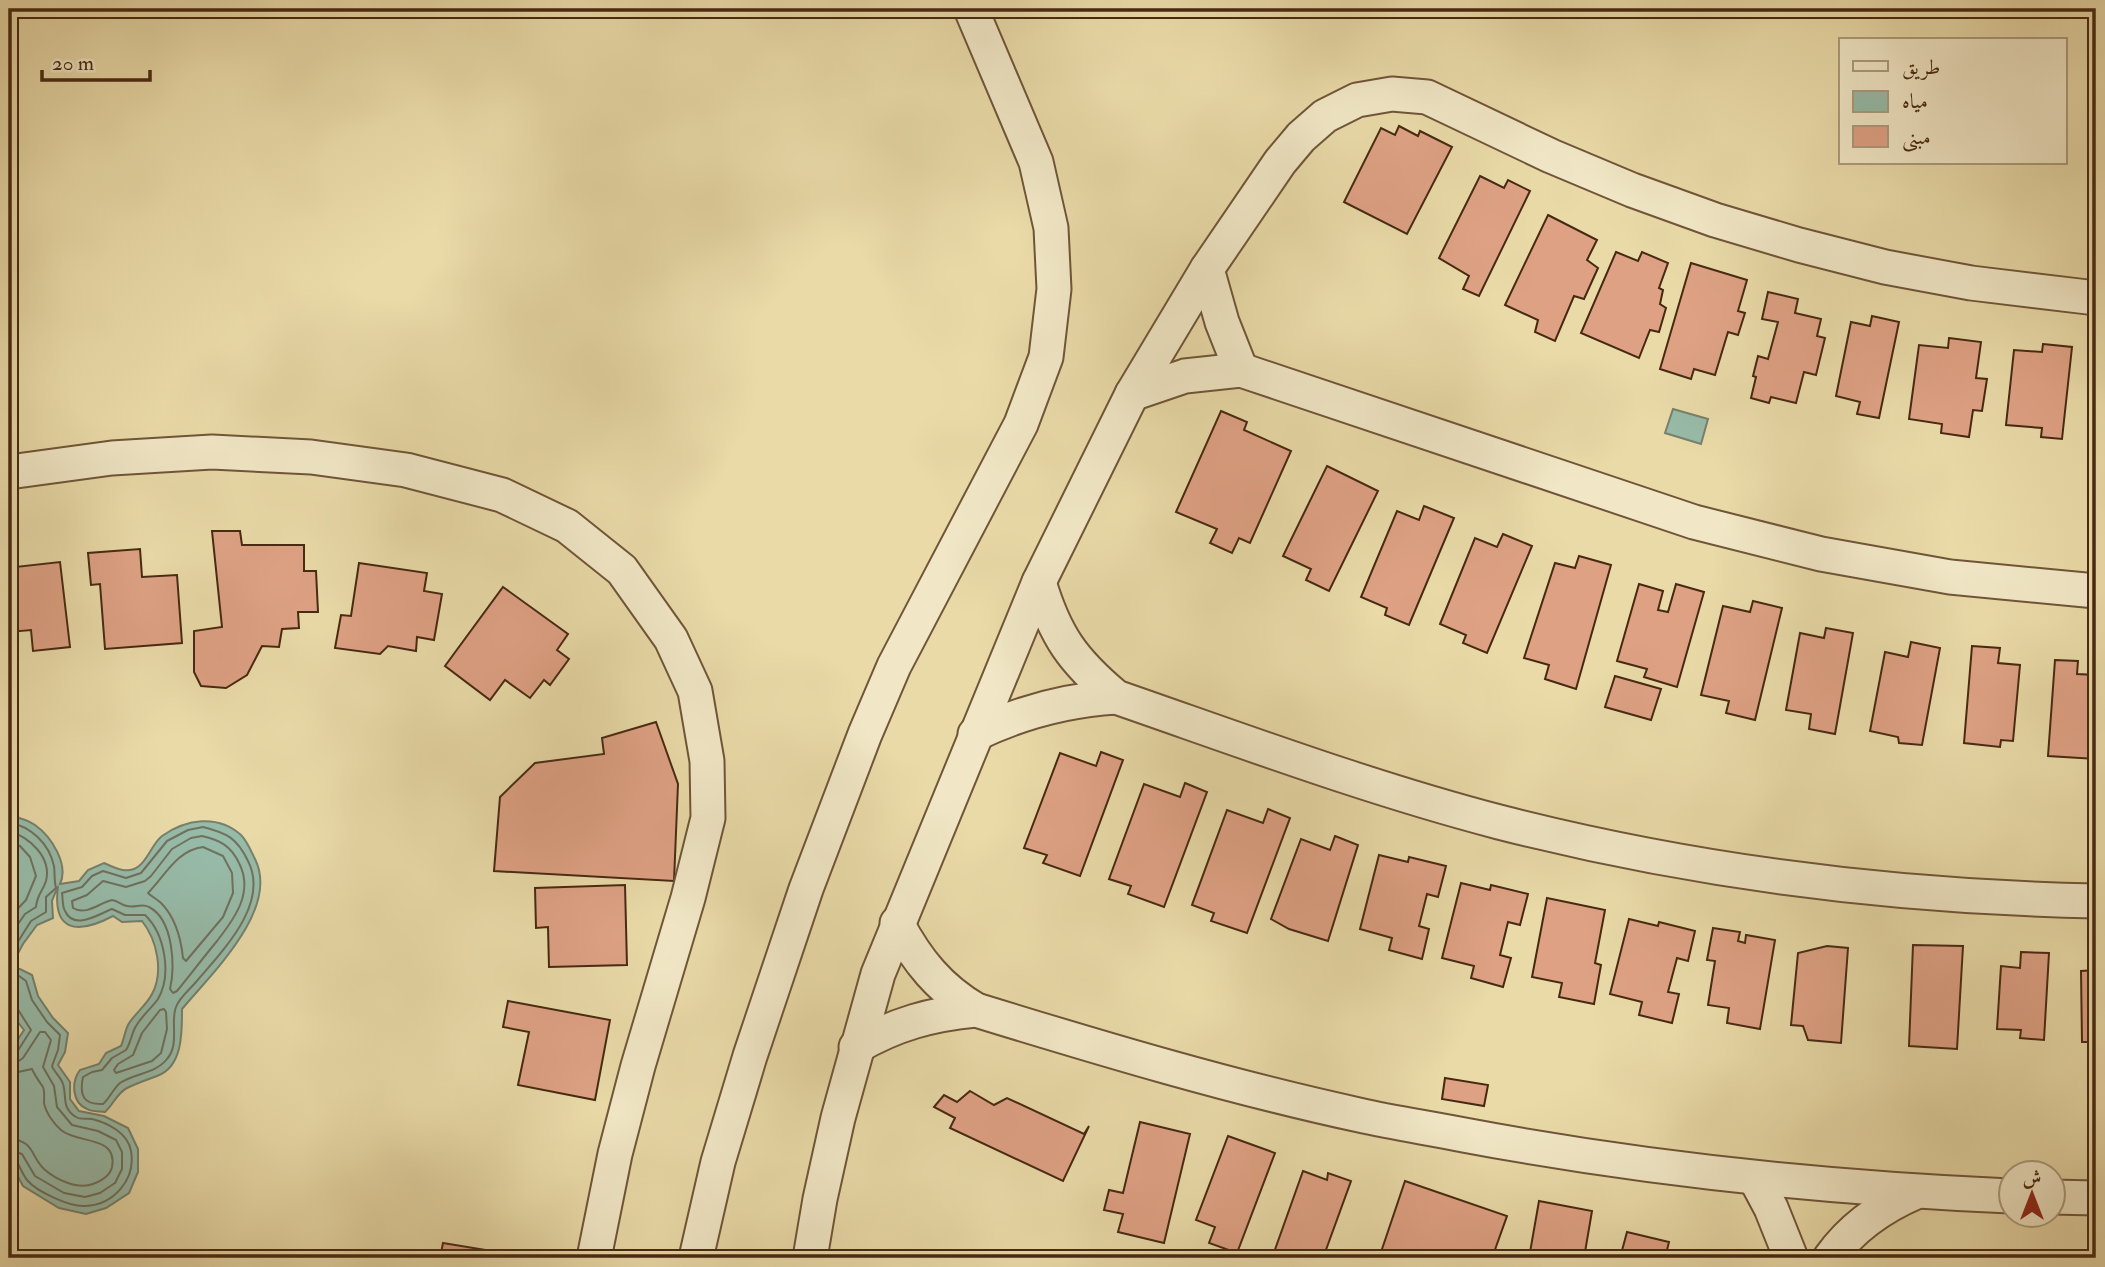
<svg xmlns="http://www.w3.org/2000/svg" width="2105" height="1267" viewBox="0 0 2105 1267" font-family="'IM FELL Double Pica',Amiri,serif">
<rect width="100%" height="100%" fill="#e9daa8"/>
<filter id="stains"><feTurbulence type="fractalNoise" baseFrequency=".00286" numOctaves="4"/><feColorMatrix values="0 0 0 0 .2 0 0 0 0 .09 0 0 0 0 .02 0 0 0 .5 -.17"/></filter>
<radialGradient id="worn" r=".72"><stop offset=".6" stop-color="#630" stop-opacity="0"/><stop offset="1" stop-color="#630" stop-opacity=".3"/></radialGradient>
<g fill="#97bba9" stroke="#77816d" stroke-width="2">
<path d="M1673,409l35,10 -7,25 -36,-11z"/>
<path d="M9,815c8,2 19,5 26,10 17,12 34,40 25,59l19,-3 9,-11 16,-7c11,5 24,12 35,3 10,-8 13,-22 23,-30 24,-17 56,-22 79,-1 6,6 10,16 14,24 25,50 -43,114 -73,150 0,23 1,58 -25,67 -11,4 -20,7 -30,12 -10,5 -14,17 -22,24 -6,-1 -13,0 -18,-3 -15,-6 -16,-27 -7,-39l19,-6 7,-11 15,-7c3,-7 4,-15 7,-21 6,-11 18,-19 24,-31 12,-22 5,-54 -10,-73l-20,1 -9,-6c-36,19 -61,16 -55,-30l-6,15 1,17 -16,7 -14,19 -13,24 10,1 12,6 6,21 15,22 15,15 -3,19 -7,13 12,17v17l9,12 25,5 24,12 10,21v23l-9,21 -23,15 -20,6 -27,-6 -36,-22 -14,-26v-107l15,-23 -15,-19z"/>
</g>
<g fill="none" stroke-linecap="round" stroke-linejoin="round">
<g stroke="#6f725e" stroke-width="2">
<path d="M9,822c22,5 40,21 45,44 1,8 0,15 2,22l-10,9v15l-15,9 -22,35"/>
<path d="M203,827c24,6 34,11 45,34 22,43 -26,90 -52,121 -6,7 -17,16 -20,25 -6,15 4,37 -9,52 -12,15 -32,14 -47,24 -7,6 -10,15 -17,21 -19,1 -24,-8 -20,-27l9,-5 10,-2 10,-12 14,-8c4,-6 5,-13 8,-20 5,-12 17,-21 24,-31 14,-24 7,-65 -13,-84h-20l-13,-6c-13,5 -38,22 -47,2 -3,-5 -2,-13 -3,-18l20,-6 10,-11 11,-5 23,7 15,-5 26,-32 21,-11z"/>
<path d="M9,831c20,6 43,26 37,50 -3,10 -9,13 -10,26l-11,7 -16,23"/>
<path d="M202,836c18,4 29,10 37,27 15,29 -4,55 -22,78 -14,17 -27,34 -40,50l-4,2 -3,-4c5,-22 4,-69 -21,-82 -7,-4 -14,1 -22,-1 -5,-1 -9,-5 -15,-6 -13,3 -26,16 -39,8l-1,-7 15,-6 16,-14 23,6 19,-6 6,-5 21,-27 19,-11z"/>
<path d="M9,842l11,4 10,11 6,19 -10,24 -17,18"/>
<path d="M203,847l20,9 9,17 1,20 -10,24 -37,44 -3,-3c-2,-19 -7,-40 -22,-55 -4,-4 -9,-6 -13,-10 17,-17 29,-43 55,-46z"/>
<path d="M9,975l10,1 7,5 6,19 15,22 13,13 -2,15 -6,16c2,6 9,11 11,18 4,12 -2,24 13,33 5,3 11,1 16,2 16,4 36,14 39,32 5,28 -17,54 -46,55 -15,1 -48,-14 -58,-26 -4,-5 -7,-13 -10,-18l-8,-3"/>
<path d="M9,1005l8,3 14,22 -14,22 -8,3"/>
<path d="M164,1009l2,3 1,17 -6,24 -9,8 -36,12 -2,-3 4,-6 15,-9 9,-22 18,-23z"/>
<path d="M9,1064l7,-1 7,-5 17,-26h5l6,8 -8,27 11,19 3,21 15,18 26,6 18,9 6,12v17l-7,14 -15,10 -15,4 -21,-4 -29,-17 -13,-22 -13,-4"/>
<path d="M9,1074l23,-5c3,7 7,12 11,18 2,5 1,11 1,16 2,10 10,21 17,27 16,14 57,5 51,37 -2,9 -11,14 -19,17 -16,6 -38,-5 -49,-15 -14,-14 -10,-29 -35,-30"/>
</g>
</g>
<g fill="#dea184" stroke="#472912" stroke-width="2">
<path d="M1399,126l19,10 2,-5 32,16 -45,87 -63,-32 37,-74 14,7z"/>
<path d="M1480,176l24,12 4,-8 22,11 -51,105 -16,-7 6,-13 -30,-18z"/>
<path d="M1548,215l49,25 -10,20 11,8 -14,31 -10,-3 -19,45 -20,-9 3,-12 -33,-15z"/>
<path d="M1616,252l22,9 4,-9 26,11 -9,25 4,2 -3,14 6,4 -7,24 -9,-2 -11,28 -58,-25z"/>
<path d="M1691,263l56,17 -9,31 7,2 -7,22 -10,-3 -13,43 -21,-6 -3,10 -31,-10z"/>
<path d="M1768,292l30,7 -3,14 26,6 -4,17 8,2 -9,37 -12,-3 -8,31 -25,-6 -2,6 -18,-5 5,-21 -3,-1 5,-20 10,3 10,-37 -16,-3z"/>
<path d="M1872,316l27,6 -20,96 -22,-4 3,-12 -24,-6 15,-74 19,4z"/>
<path d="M1949,338l32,4 -5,36 11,1 -5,32 -9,-1 -4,27 -28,-4 1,-9 -33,-5 10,-74 29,3z"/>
<path d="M2043,344l29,3 -10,92 -21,-2 1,-9 -36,-3 8,-75 28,2z"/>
<path d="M1221,411l26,11 -3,8 47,21 -41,92 -11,-5 -7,15 -22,-10 7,-14 -41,-17z"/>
<path d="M1327,466l51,25 -49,100 -23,-11 5,-11 -28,-13z"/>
<path d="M1424,506l30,12 -45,107 -24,-10 2,-7 -26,-11 36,-86 22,9z"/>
<path d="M212,531h28l2,14h62v26h12l2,41h-20l1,16 -17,1 -3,18 -17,-1 -15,29 -21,13 -25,-2 -7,-14v-41l28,-4z"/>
<path d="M1503,534l29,12 -45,107 -24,-10 3,-8 -26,-11 35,-86 22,9z"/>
<path d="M13,542l3,25 44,-5 10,85 -37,4 -2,-21 -22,2v-89z"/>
<path d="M140,549l2,28 35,-2 5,68 -77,6 -5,-65 -9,1 -3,-32z"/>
<path d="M1579,556l32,9 -35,124 -31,-10 4,-14 -25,-7 31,-95 20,5z"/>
<path d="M359,563l68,10 -3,18 18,3 -8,46 -17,-3 -1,14 -28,-5 -8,8 -45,-6 6,-33 10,1z"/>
<path d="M1639,584l24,7 -5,19 10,2 8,-28 28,8 -27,95 -33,-10 3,-8 -30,-8z"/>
<path d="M503,587l65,47 -11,16 12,9 -19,26 -6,-5 -14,18 -25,-18 -15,20 -45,-34z"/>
<path d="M1753,601l29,7 -27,112 -29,-7 3,-12 -28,-6 22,-89 27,6z"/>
<path d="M1826,628l27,5 -18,101 -26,-5 2,-15 -25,-4 14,-77 24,5z"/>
<path d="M1911,642l29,6 -18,97 -23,-2 -1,-6 -28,-6 15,-79 23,5z"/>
<path d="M1972,646l28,2 -2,15 22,2 -7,76 -12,-1 -1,7 -36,-4z"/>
<path d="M2055,660l23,1 -1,13 19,1v84l-48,-3z"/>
<path d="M1615,676l46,13 -10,31 -46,-13z"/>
<path d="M656,722l22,62 -4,97 -180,-10 6,-74 35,-34 69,-9 -2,-16z"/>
<path d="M1101,752l22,8 -43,116 -37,-13 4,-8 -23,-7 36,-95 36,13z"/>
<path d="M1185,783l22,9 -43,115 -36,-13 3,-8 -22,-7 35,-95 36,13z"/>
<path d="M1268,809l22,9 -43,115 -36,-12 3,-8 -22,-8 35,-95 36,13z"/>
<path d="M1335,836l23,9 -30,96 -39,-12 -18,-10 30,-80 29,11z"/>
<path d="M1379,855l29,7 1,-5 37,9 -8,31 -11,-3 -8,32 10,3 -7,30 -33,-9 3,-12 -32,-9z"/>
<path d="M1461,883l29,7 1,-5 37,9 -8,31 -12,-3 -8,33 11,3 -8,29 -32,-9 3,-12 -32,-8z"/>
<path d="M625,885l2,80 -78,2 -1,-40 -12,1 -1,-40z"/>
<path d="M1547,898l58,12 -10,53 6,2 -7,39 -35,-7 3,-14 -30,-6z"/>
<path d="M1629,919l29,7 1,-4 36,9 -7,30 -11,-3 -9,34 11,2 -7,29 -33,-8 3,-13 -32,-8z"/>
<path d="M1713,928l27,4 -2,9 7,2 1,-8 29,5 -15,89 -33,-6 2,-15 -21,-3 7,-44 -8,-1z"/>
<path d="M1913,945l50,1 -6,103 -48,-3z"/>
<path d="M1827,946l21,2 -7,95 -33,-3 -5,-14 -12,-1 7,-72z"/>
<path d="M2021,952l28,1 -5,87 -24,-2 1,-8 -24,-1 4,-63 19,2z"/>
<path d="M2096,970v72h-14l-1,-71z"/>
<path d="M508,1001l102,19 -15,80 -77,-15 11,-53 -26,-5z"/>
<path d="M1445,1078l43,7 -4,21 -42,-7z"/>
<path d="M970,1091l24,14 13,-7 77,36 5,-8 -26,55 -113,-53 5,-10 -21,-11 10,-12 13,7z"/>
<path d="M1140,1122l50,12 -26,109 -46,-11 5,-18 -19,-4 5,-20 14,3z"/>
<path d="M1228,1136l47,17 -38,100 -28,-10 6,-16 -19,-7z"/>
<path d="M1303,1171l24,9 1,-7 23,8 -28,77h-51z"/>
<path d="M1405,1181l102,35 -15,42h-113z"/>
<path d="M1539,1201l53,10 -8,47h-55z"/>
<path d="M1627,1232l42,10 -4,16h-45z"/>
<path d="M443,1243l91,15h-94z"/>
</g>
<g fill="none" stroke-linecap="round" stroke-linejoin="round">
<defs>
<g id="minor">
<path d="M1207,269l15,53 19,48"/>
<path d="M1132,394l53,-18 56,-6 453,152 127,32 129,23 146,14"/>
<path d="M9,472l103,-14 100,-6 99,5 95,13 96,25 65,31 55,44 49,69 24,52 12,70 1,57 -20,80 -50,168 -23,88 -21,104"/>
<path d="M1039,582c16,54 34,79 77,115 127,44 253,91 383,125 195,50 396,75 597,79"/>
<path d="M975,734c46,-22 91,-34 141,-37"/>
<path d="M897,923c20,38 43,66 79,87 127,39 254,77 383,105 35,8 70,13 105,20 180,34 363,53 546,61"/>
<path d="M856,1047c39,-23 76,-33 120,-37"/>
<path d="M1755,1178l16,30 20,50"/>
<path d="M2052,1197l44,1"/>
<path d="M696,1258l22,-96 32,-106 56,-167 59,-155 29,-68 127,-242 25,-67 8,-68 -3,-61 -15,-66 -65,-153"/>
<path d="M810,1258l10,-59 18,-81 40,-144 161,-392 93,-188 75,-125 73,-107 21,-25 24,-21 32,-16 35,-6 35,3 124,59 81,34 83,30 84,25 86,22 86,16 125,15"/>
<path d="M1830,1258c22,-31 51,-51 86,-66"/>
</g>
</defs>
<use href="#minor" stroke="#705538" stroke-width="37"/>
<use href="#minor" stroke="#f1e7c6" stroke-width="33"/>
</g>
<rect width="2105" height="1267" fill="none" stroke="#e9daa8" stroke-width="35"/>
<rect x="10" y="10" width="2084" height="1246" fill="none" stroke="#472912" stroke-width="3.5"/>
<rect x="18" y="18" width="2070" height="1232" fill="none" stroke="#472912" stroke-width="2"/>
<rect x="1839" y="38" width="228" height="126" fill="#f1e7c6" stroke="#ad9b7e" stroke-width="2"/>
<rect x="1853" y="61" width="35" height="10" fill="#f1e7c6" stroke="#ad9b7e" stroke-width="2"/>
<text x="1902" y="74" font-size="21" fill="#472912">طريق</text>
<rect x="1853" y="91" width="35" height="21" fill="#97bba9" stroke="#ad9b7e" stroke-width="2"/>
<text x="1902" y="108" font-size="21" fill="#472912">مياه</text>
<rect x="1853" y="126" width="35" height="21" fill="#dea184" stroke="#ad9b7e" stroke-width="2"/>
<text x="1902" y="144" font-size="21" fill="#472912">مبنى</text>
<g transform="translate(2032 1194)"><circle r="33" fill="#f1e7c6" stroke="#ad9b7e" stroke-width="2"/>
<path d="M0-5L12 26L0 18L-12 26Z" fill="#8f2418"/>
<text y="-10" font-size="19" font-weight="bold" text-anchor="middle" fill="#472912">ش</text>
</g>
<path d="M42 70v10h108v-10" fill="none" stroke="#472912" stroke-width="3.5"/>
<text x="52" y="70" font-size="21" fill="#472912" stroke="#f1e7c6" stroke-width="5" paint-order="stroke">20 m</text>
<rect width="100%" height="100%" filter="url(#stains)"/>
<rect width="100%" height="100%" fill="url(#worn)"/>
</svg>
